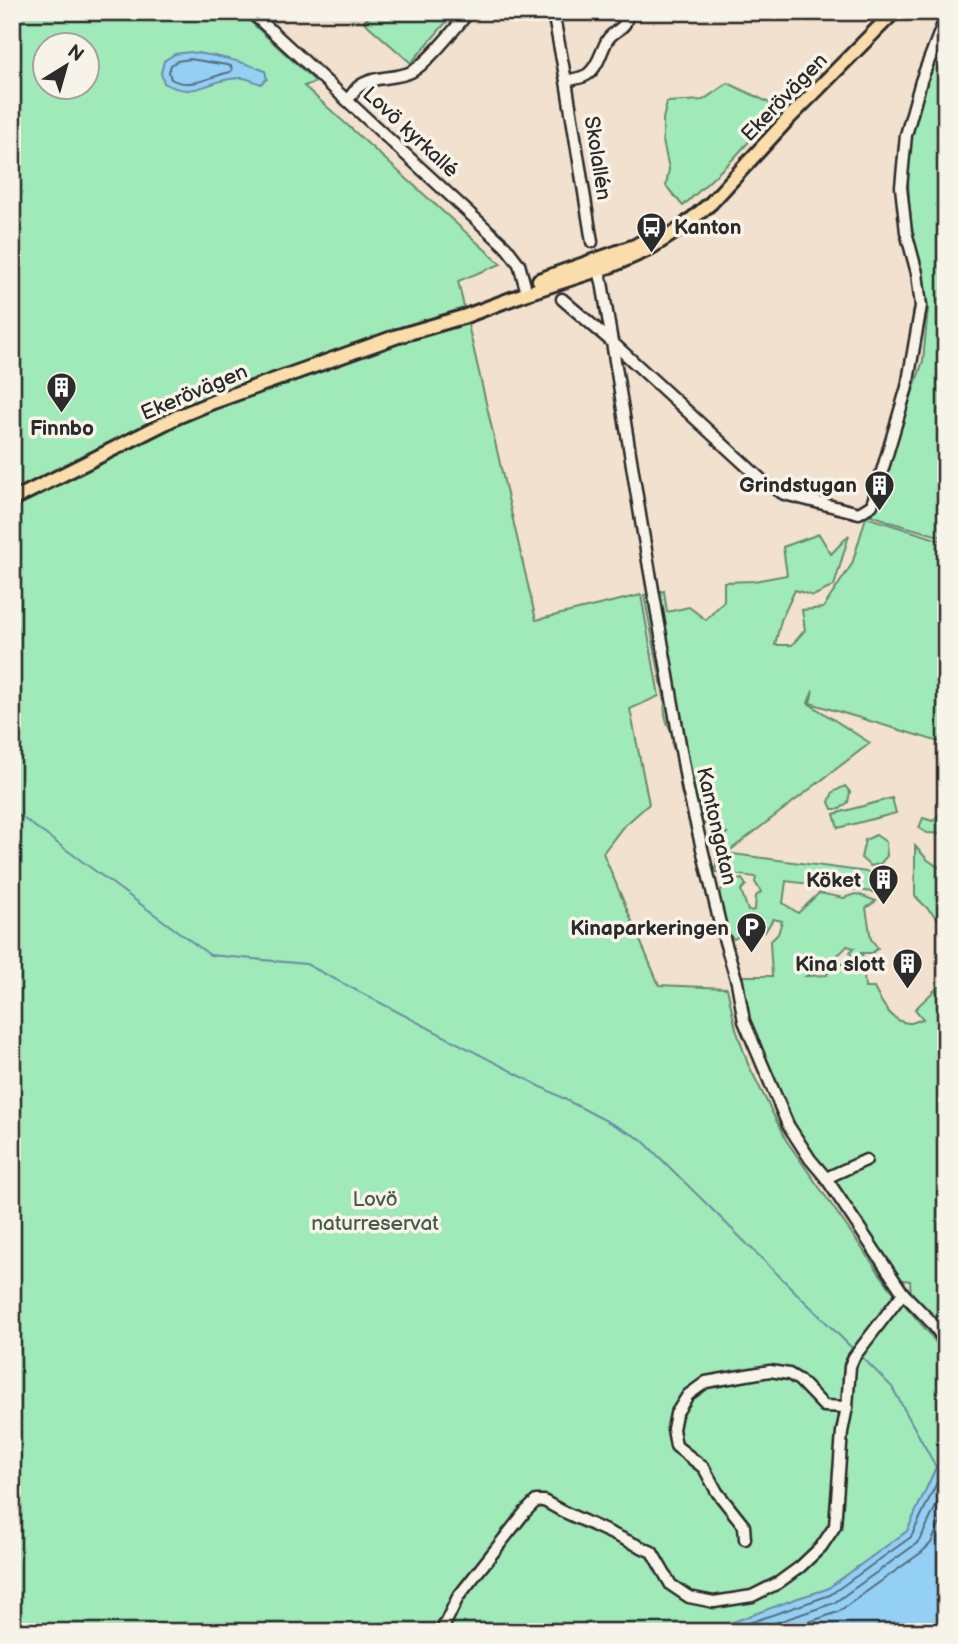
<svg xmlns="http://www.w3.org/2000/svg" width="958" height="1644" viewBox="0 0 958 1644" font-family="'Balsamiq Sans',sans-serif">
<rect width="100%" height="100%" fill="#f1e1ce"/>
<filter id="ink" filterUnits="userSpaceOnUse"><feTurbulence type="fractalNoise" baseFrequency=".0143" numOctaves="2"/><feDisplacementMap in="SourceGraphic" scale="14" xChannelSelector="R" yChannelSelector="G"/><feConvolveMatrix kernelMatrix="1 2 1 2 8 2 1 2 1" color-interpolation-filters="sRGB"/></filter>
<g filter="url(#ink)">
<g fill="#a0e9b8" stroke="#668a72" stroke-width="2" fill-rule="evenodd">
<path d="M12,12h228l76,70 -12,4 197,178 -43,17 78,339 105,-25 18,101 -29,13 19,95 -27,24 -19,25 56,132 68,3 9,41 12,35 38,76 104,148 39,45 17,24v275h-934zM46,46h42v42h-42z"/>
<path d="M373,12h82l-44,51 -47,-41z"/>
<path d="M946,18v520l-60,-17v-1l-15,-5 33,-103 3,-4 16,-47 5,-53 -18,-83 -3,-73 18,-68 16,-40 -1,-6z"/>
<path d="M728,83l52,25 -47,51 -50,47 -17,-20 3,-17 -6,-28v-22l4,-17 36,-2z"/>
<path d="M866,517l80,25v202l-136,-41 3,-13 -5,13 62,40 -142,109 -9,-13 8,-6 -7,-5 -7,3 -9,-8 -14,3 -9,-35 -5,-36 -4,-10 2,-10c-7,-9 -11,-22 -9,-33l-21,-107 20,-4 3,21 22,-5 17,13 18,-19v-19l30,-1 33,-6 -4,-28 36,-13 12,20 18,-19 -15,51 -21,10 -18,-6 -14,30 -6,25h17l13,-15 -3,-20 21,-2 29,-44z"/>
<path d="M845,786l5,6 -2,10 -8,7h-8l-3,-7 4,-10z"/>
<path d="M892,798l4,15 -58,15 -4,-14z"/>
<path d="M946,806v28l-19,-1 -8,-5 4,-10 10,3z"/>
<path d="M876,835l10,7 1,14 -7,8 -10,2 -9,-8 4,-18z"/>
<path d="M915,846l13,14 10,7 8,-5v65l-31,-31z"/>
<path d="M718,852l172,23 -3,19 -101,-13 -3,22 15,10 21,-20 25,5 11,-4 5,1 16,6 -10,7 5,31 7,9 -6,5h-11l6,10 -2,7 -5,1 -1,3h5l1,14h9c7,14 19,37 37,35 4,-1 8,-3 12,-4l-8,-10 23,-22h8v352l-35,-43 -1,-15 -14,-2 -93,-137 -20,-43 -21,-38 -16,-51 -7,-14 4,-20h29l-2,-34 8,-8 4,-13 -9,-2 -8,13 -26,4 -5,3 -8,-6 -9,-36 9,-15 16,-3 4,6 -5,5 7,21 7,-1 1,-14 5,-4 -6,-10 1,-5 -41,-5zM847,946l7,2 -4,4 2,7 -23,11 -2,5 -21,1 10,-8 4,-8c11,0 20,-5 27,-14z"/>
</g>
<g fill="#94cff4" stroke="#6a8da4" stroke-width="2">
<path d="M190,52c26,4 50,8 75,19l2,8 -6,5c-6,-2 -14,-7 -21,-6 -30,0 -45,23 -76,5l-3,-10 3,-12 11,-7z"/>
<path d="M946,1460v172h-240l92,-34 29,-9 80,-58 29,-64z"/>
</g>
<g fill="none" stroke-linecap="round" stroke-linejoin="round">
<g stroke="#556d7b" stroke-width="2">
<path d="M190,59l37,6 4,1 1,4 -2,2c-19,4 -40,18 -59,7l-2,-7 2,-7 6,-4z"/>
<path d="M723,1632l107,-37 81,-58 31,-65 4,-3"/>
<path d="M749,1632l85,-29 82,-59 5,-6 25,-53"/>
<path d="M780,1632l58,-20 84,-60 9,-9 15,-33"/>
</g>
<g stroke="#6a8da4" stroke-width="2">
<path d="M12,810l198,145 96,9 335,175 214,212"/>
<path d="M859,1354l33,33 44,80"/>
</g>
<defs>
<g id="minor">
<path d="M251,12l255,235 13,17 8,29"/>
<path d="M553,12l13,69 26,161"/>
<path d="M566,81c7,-2 17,-3 22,-7 11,-8 13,-24 20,-35 8,-11 21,-10 18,-27"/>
<path d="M348,100c3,-4 6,-9 10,-13 15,-12 36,-7 53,-15 17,-9 44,-44 58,-60"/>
<path d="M597,264l5,18 10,60 30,185 46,263 33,138 16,54 7,39 44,104 22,34 16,19 77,115 29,30 14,20"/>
<path d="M562,299l50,43 153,141 19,11 75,19 13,-8 35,-118 14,-81 -4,-33 -11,-41 -5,-45 5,-52 15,-54 25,-65"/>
<path d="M826,1178l40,-18"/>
<path d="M745,1539l-1,-13 -27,-34 -13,-24 -28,-22 -3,-17 3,-15 12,-19 18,-13 64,-11 19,3 10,6 25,26 23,1"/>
<path d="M441,1632l17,-35 67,-85 11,-11h8l18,10 90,41 19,33 18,12 25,5 38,-6 26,-13 22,-16 21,-20 14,-21 7,-94 5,-25 3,-41 4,-9 49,-64"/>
</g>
<g id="major">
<path d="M539,280l96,-34 26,-15"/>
<path d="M12,500l165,-83 36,-15 185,-66 65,-19 64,-24 86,-28 34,-15 33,-21 31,-26 77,-84 106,-107"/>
</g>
</defs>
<use href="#minor" stroke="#2b2b2b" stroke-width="15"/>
<use href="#major" stroke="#2b2b2b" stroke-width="18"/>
<use href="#minor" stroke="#f7f3e8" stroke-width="10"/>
<use href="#major" stroke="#faddab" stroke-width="12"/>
</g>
</g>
<defs>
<symbol id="bus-pin" viewBox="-11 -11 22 30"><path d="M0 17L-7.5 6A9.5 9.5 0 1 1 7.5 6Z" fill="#2b2b2b" stroke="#f7f3e8"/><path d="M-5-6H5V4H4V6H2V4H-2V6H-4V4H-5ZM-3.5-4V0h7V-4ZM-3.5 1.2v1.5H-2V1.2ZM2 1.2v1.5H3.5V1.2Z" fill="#fff"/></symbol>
<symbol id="building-pin" viewBox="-11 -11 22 30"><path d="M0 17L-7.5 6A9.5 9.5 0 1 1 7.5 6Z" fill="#2b2b2b" stroke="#f7f3e8"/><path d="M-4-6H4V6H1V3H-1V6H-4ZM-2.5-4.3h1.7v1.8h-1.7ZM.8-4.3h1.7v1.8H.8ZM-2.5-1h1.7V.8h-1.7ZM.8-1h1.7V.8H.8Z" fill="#fff"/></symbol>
<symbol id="parking-pin" viewBox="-11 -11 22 30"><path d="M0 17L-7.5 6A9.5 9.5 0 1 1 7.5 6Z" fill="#2b2b2b" stroke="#f7f3e8"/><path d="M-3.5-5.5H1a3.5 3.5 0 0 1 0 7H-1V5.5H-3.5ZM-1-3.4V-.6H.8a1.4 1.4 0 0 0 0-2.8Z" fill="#fff"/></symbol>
</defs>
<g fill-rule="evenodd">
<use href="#bus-pin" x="634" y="210" width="35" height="47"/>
<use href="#building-pin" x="44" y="370" width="35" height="47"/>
<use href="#building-pin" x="862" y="468" width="35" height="47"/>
<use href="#building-pin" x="866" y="862" width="35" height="47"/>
<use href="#parking-pin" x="734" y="910" width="35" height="47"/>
<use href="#building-pin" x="890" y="946" width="35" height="47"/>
</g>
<g text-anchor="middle" stroke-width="7" stroke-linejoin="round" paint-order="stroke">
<g font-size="21" fill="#2b2b2b" stroke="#f7f3e8">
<text transform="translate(784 97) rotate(-46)" y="7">Ekerövägen</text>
<text transform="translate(411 132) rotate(43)" y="7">Lovö kyrkallé</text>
<text transform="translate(598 158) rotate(81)" y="7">Skolallén</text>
<text transform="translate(194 392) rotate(-23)" y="7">Ekerövägen</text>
<text transform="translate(717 826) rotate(77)" y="7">Kantongatan</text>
</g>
<g font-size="21" font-weight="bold" fill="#2b2b2b" stroke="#f7f3e8" text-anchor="end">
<text x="674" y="234" text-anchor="start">Kanton</text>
<text x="62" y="435" text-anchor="middle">Finnbo</text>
<text x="857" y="492">Grindstugan</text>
<text x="861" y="887">Köket</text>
<text x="729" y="935">Kinaparkeringen</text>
<text x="885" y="971">Kina slott</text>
</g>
<g font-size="21" fill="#485a4e" stroke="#f7f3e8">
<text x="375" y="1206">Lovö<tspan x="375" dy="24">naturreservat</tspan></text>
</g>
</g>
<rect width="958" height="1644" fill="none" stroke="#f7f3e8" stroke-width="42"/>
<rect x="21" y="21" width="916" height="1602" fill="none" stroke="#2b2b2b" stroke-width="2.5" filter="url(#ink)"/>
<g transform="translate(66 66) rotate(37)"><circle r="33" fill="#f7f3e8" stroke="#a5a39c" stroke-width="2"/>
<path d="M0-5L12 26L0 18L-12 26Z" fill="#2b2b2b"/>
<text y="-10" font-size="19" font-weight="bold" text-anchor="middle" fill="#2b2b2b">N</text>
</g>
</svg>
